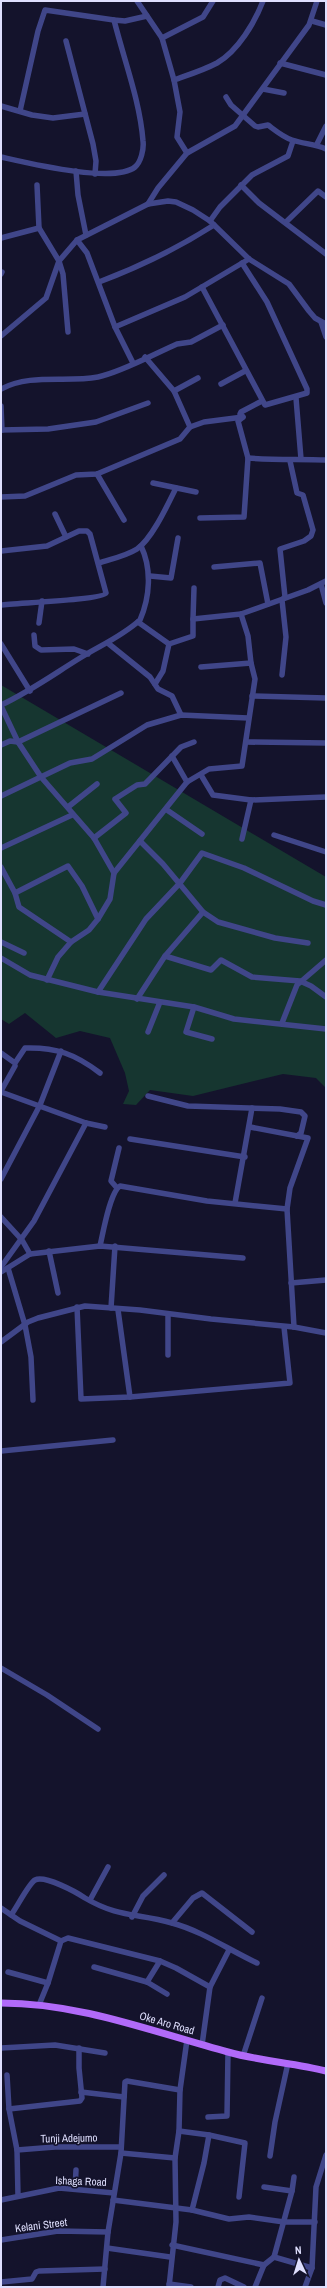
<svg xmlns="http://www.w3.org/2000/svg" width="327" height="2288" viewBox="0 0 327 2288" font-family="'Archivo Narrow',sans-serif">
<rect width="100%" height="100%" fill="#14132c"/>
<path fill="#163630" d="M1,685l325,192v211l-10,-10 -33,-4 -90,22 -43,-6 -14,15 -13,-1 6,-13 -4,-18 -15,-35 -30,-7 -24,7 -31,-25 -16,11 -8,-5z"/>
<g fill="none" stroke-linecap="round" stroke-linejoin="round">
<g stroke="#404689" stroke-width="5.5">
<path d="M137,1l25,37 12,42 6,32 -3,25 10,16"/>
<path d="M312,21l14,4"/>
<path d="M162,38l41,-21 10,-16"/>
<path d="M66,41l27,103 3,17 -1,13"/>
<path d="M280,63l46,12"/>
<path d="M174,80c14,-5 30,-10 43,-17 21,-12 38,-41 46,-62"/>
<path d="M263,89l21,4"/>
<path d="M226,97l5,8 24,21 3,1 10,-2c8,6 15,12 24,15 12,4 23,4 34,9"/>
<path d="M1,106l31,9 21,3 32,-4"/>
<path d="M20,111l18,-80 7,-21 69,10 11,1 22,-5"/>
<path d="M317,144l9,-18"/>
<path d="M1,157c27,6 113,27 134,10 6,-5 9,-18 8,-26 -3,-40 -19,-81 -29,-121"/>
<path d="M76,171l2,24 8,40"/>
<path d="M37,185l2,43 20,33 4,13 5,58"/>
<path d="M241,185l18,18 67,51"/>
<path d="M148,204l10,-16 29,-35 48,-27 74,-101 8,-24"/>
<path d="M210,221l10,-14 32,-32 36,-19 5,-15"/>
<path d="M286,222l32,-31 8,6"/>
<path d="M1,238l38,-10"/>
<path d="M77,240l10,13 28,74 18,36"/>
<path d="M1,274l1,-2"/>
<path d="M99,282c40,-15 79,-34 115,-57"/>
<path d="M202,287l63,118 42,-12v-4l-40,-87 -25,-39"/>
<path d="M321,322l5,15"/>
<path d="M115,327l70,-30 64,-38"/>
<path d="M1,336l45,-38 13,-37 18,-21 71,-36 20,-3 8,1 17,8 17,11 39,38 40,25 20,27 6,7 11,6"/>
<path d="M145,357l29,34 16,36"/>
<path d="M221,384l24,-13"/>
<path d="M1,389c30,-16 65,-6 97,-12 24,-5 56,-23 79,-33l14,-2 32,-17"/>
<path d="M174,391l24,-13"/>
<path d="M296,398l5,61"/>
<path d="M1,406l1,24"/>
<path d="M1,430l47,-1 48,-7 52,-19"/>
<path d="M248,458c27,2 52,1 78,2"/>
<path d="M97,474l27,46"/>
<path d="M153,483l43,9"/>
<path d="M1,497l24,-1 51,-21 21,-1 83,-35 10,-12 14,-5 39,-5"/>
<path d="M55,514l11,23"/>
<path d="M200,518l44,-1 4,-59 -10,-37 5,-4 -3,-3 1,-2 21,-11"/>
<path d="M1,551l46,-5 32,-15h8l3,3 16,59c-3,7 -91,10 -105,12"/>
<path d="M99,563c12,-4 27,-7 38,-14 15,-10 31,-45 39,-61"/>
<path d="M214,567l46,-4 8,41"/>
<path d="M150,576l21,2 7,-40"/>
<path d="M321,584l5,19"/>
<path d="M193,619l1,-31"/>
<path d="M138,622l31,22 24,-8v-17l48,-5 67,-24 18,-9"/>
<path d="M39,623l3,-22"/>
<path d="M34,635l1,11 6,4 33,-1 14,5"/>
<path d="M1,644l29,47"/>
<path d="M109,644l41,33 8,12 14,7 9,19"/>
<path d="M201,667l50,-4"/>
<path d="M282,675l4,-38 -4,-37 3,-3 -5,-48 24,-8 7,-5 2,-6 -10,-35 -6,-2 -7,-32"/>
<path d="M155,684l8,-13 6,-27"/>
<path d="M252,696l74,2"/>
<path d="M1,705c28,-13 53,-31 79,-47 21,-13 41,-21 60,-38 10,-23 12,-51 1,-74"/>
<path d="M1,706l17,36 23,35 53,61 20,35"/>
<path d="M246,742l80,1"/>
<path d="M1,745l9,-4 8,1 103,-49"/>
<path d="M172,756l15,26"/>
<path d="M201,775l12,20 38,5 75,-3"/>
<path d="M1,796l69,-33 22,-4 55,-34 34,-10 67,3"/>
<path d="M68,807l29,-23"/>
<path d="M167,810l35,24"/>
<path d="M274,835l52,17"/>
<path d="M94,838l32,-25 -11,-14 22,-14 8,-1 36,-37 13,-5"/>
<path d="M242,839l9,-39"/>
<path d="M140,841l23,23 40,48 15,10 57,16 33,5"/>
<path d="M1,848l71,-33"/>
<path d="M1,867l14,26 53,-27 14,20 16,33"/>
<path d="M15,893l4,14 52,35"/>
<path d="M1,942l23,11"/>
<path d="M165,956l46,14 10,-10 31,17 48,4 11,5 15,11"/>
<path d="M1,958l29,17 68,17 96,15 40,12 92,10"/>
<path d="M47,980l11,-23 13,-15 18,-12 9,-11 12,-20 4,-26 73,-91 22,-13 33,-3 13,-87 -4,-16 -3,-27 -7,-22"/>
<path d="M98,992l48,-73 34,-36 22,-30 42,15 69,33 13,4"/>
<path d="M137,999l28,-43 38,-44"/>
<path d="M194,1007l-8,25 26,7"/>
<path d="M282,1023l15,-38 29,-25"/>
<path d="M148,1032l12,-30"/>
<path d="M1,1053l14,10 10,-15c31,-1 50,6 75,25"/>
<path d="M1,1091l14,-25"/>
<path d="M1,1092l85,31 19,4"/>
<path d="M148,1096l40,10 92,3 21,3 4,4 -4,17 -4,3"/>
<path d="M250,1127l58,11 -18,50 -3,21 7,118"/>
<path d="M130,1139l115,18"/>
<path d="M1,1179l39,-74 21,-54"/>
<path d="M117,1188l-6,-7 8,-33"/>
<path d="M235,1203l17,-95"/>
<path d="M1,1217l21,23 8,14"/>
<path d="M100,1246c3,-13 10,-54 20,-60l87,15 80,8"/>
<path d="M49,1251l9,42"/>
<path d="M1,1267l33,-46 52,-98"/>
<path d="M8,1268l17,57 6,32 2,43"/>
<path d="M1,1272l29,-18 70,-8 143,12"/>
<path d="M291,1283l35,-3"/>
<path d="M77,1307l4,92 49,-2 160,-14 -6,-56"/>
<path d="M111,1308l4,-62"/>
<path d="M118,1310l12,87"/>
<path d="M1,1342l27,-20 10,-4 47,-12 55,4 71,9 83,8 32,6"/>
<path d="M168,1355v-41"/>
<path d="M1,1451l112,-11"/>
<path d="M1,1668l46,27 51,34"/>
<path d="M90,1900l18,-33"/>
<path d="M1,1908l19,13 41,20 7,-3 92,23 16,7 34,19 -8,58"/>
<path d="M11,1915c5,-6 18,-32 24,-35 10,-5 41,12 50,18 34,20 52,15 87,25 30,8 57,27 85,40"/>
<path d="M132,1917l11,-21 21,-21"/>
<path d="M172,1923l21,-25 9,-5 50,39"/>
<path d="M94,1967l53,15 20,12"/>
<path d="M8,1972l40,11"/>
<path d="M147,1982l13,-21"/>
<path d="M210,1987l19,-37"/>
<path d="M39,2005l9,-22 13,-42"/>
<path d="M1,2048l54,-3 50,8"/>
<path d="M243,2056l19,-58"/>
<path d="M7,2075l2,34 8,41 1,46"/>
<path d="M81,2092l43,5"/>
<path d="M9,2109l71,-8 2,-3 -3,-30v-20"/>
<path d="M208,2117l19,-1 1,-64"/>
<path d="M179,2131l30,4 36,8 -6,54"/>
<path d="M17,2150l38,-3h66"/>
<path d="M121,2153l54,5"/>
<path d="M270,2156l5,-34 13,-59"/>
<path d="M264,2187l28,4"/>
<path d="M75,2189l1,-19"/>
<path d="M1,2200l58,-12 55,5"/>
<path d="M113,2200l79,10 37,9 20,-2 35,5h31"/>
<path d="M192,2210l12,-47 5,-28"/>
<path d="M1,2240l57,-9 50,1"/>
<path d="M172,2245l92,20 10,-8 38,11"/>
<path d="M107,2248l63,9"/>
<path d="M274,2257l18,-66 2,-14"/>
<path d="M1,2282l31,-3 4,-7 3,-1 66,-2"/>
<path d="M169,2284l22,3"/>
<path d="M103,2287l5,-55 13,-79 4,-71 2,-1 53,9"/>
<path d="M169,2287l7,-65 -1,-64 4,-27 1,-41 7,-50"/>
<path d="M218,2287l2,-7 5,-2 19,9"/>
<path d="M255,2287l9,-22"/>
<path d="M305,2287l7,-19 4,-81 10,-32"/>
</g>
<path stroke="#b16af9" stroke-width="7" d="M1,2003c79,0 152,29 227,49 32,9 66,11 98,19"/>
</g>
<g text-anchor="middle" stroke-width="3.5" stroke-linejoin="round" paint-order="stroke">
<g font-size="11" fill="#dfdffe" stroke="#14132c">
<text transform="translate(167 2023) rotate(16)" y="4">Oke Aro Road</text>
<text transform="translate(69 2138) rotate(-1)" y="4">Tunji Adejumo</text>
<text transform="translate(81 2181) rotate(2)" y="4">Ishaga Road</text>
<text transform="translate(41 2225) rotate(-7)" y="4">Kelani Street</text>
</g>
</g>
<rect width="327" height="2288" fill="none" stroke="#dfdffe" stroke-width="4"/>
<g transform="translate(299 2260) rotate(356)" stroke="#14132c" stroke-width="3" paint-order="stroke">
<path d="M0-3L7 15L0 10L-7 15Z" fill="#dfdffe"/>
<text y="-6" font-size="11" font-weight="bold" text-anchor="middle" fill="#dfdffe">N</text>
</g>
</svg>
